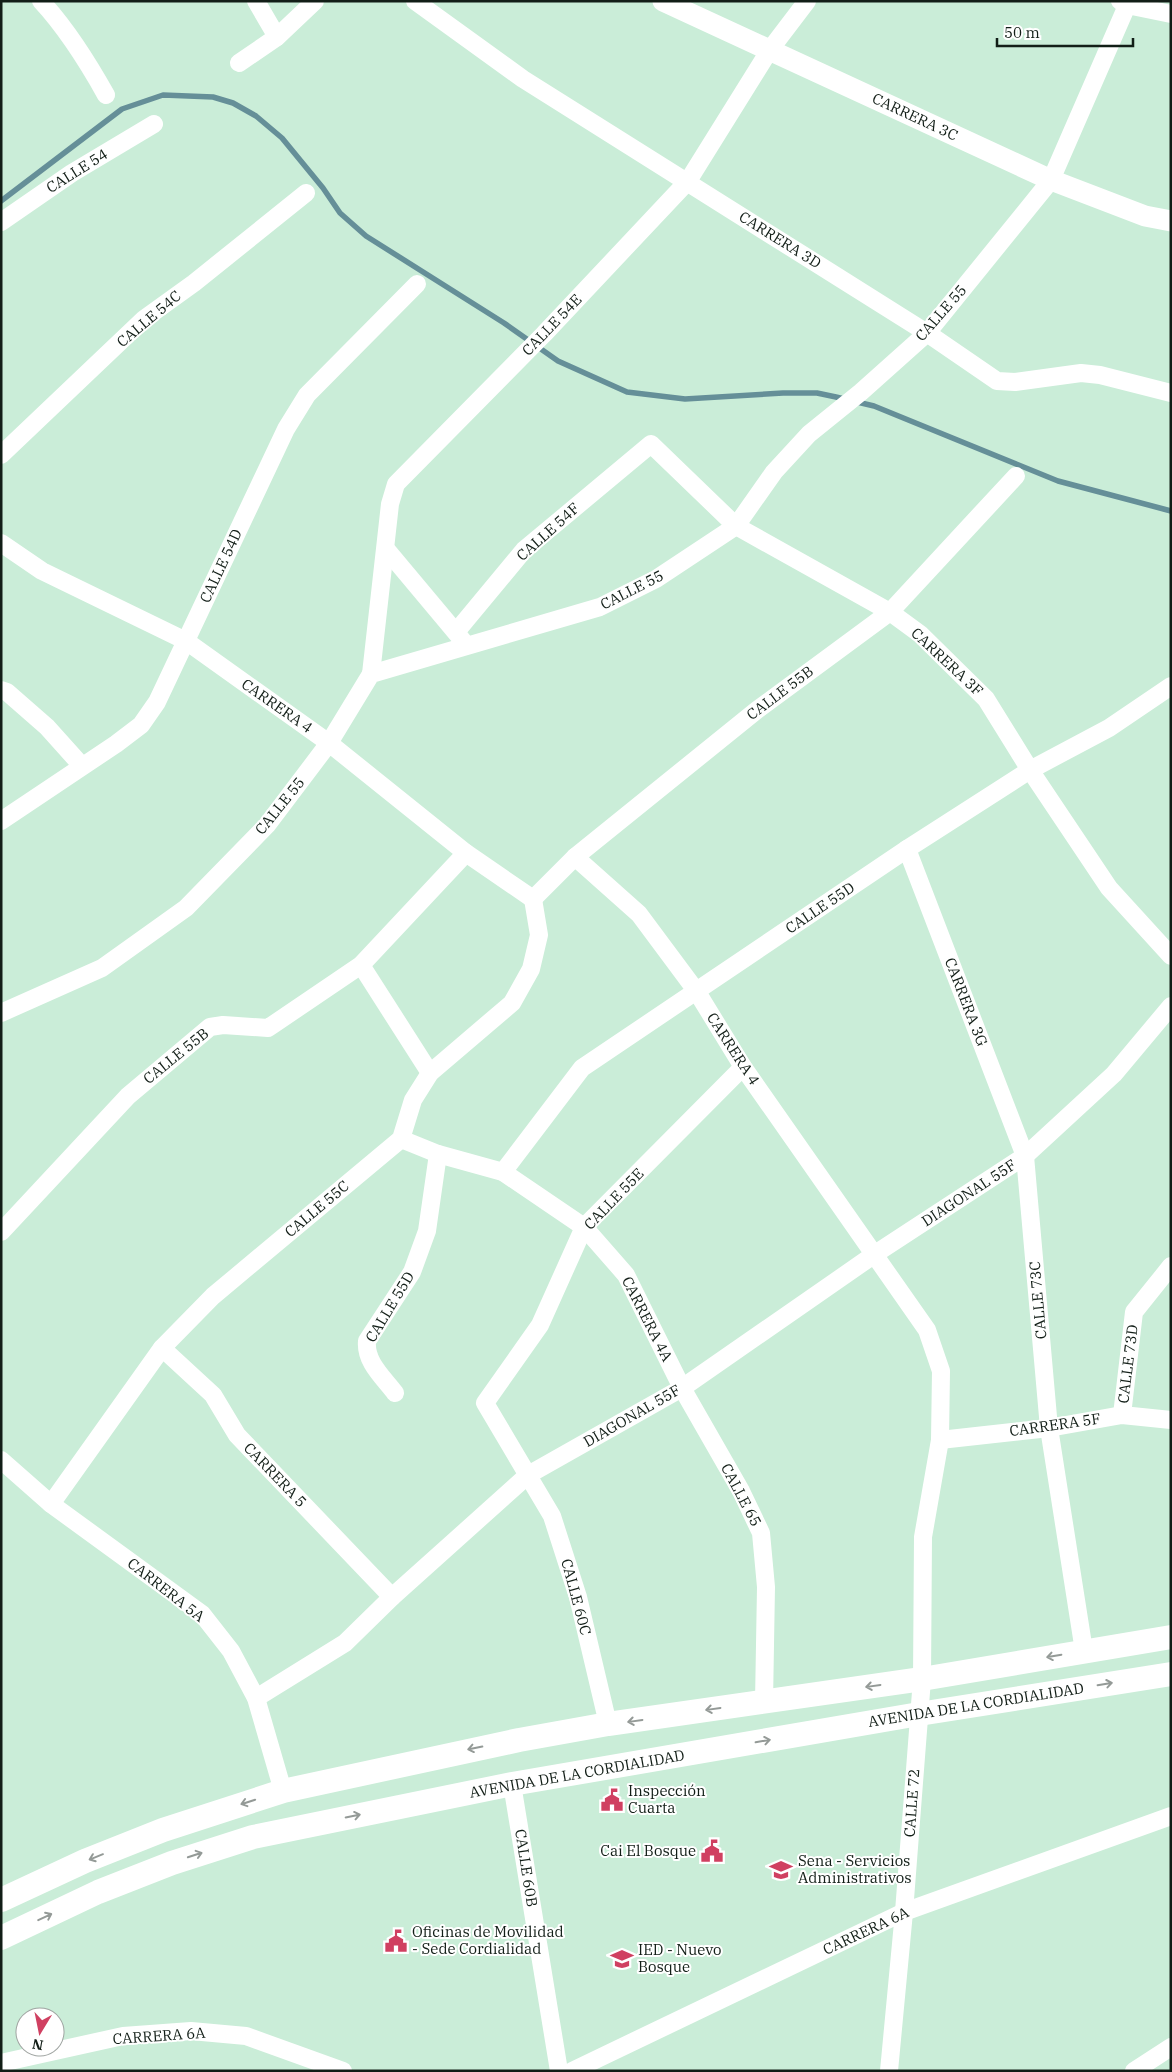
<svg xmlns="http://www.w3.org/2000/svg" width="1172" height="2072" viewBox="0 0 1172 2072" font-family="'IBM Plex Serif',serif">
<rect width="100%" height="100%" fill="#caedd8"/>
<g fill="none" stroke-linecap="round" stroke-linejoin="round">
<path stroke="#658f98" stroke-width="5.5" d="M1,201l121,-92 41,-14 50,2 20,6 23,13 26,22 41,50 17,25 26,23 138,87 54,38 69,31 58,7 98,-6h34l19,4 38,9 184,75 113,30"/>
<g stroke="#fff" stroke-width="18">
<path d="M41,1c26,28 46,60 65,94"/>
<path d="M256,1l21,36"/>
<path d="M415,1l108,78 404,254 70,48 18,1 66,-9 19,2 71,18"/>
<path d="M1120,1l7,4 44,9"/>
<path d="M239,63l38,-26 38,-36"/>
<path d="M1,222l71,-49 82,-49"/>
<path d="M1,455l143,-136 50,-36 112,-90"/>
<path d="M1,543l41,28 144,70 143,102 137,110 67,46"/>
<path d="M386,549l77,92"/>
<path d="M456,632l68,-82 127,-106 85,82 154,86 30,22 66,65 44,71 79,118 62,68"/>
<path d="M371,674l19,-170 6,-20 148,-150 144,-153 81,-130 38,-50"/>
<path d="M1,690l6,2 40,35 35,39"/>
<path d="M1,821l115,-77 25,-19 16,-23 129,-273 21,-34 110,-111"/>
<path d="M907,849l118,307 24,272 35,223"/>
<path d="M575,857l64,57 58,78 46,75 184,263 14,41 -1,69 -17,97 -1,142 -18,233 -15,159"/>
<path d="M533,899l42,-42 182,-147 133,-98 126,-136"/>
<path d="M361,965l69,108"/>
<path d="M1,1013l101,-45 84,-60 81,-83 62,-82 42,-69 229,-67 56,-28 80,-53 38,-54 35,-38 52,-42 66,-59 124,-153 78,-179"/>
<path d="M401,1139l37,15 65,18 81,55 42,48 56,113 59,103 20,42 5,54 -2,115"/>
<path d="M503,1172l79,-104 325,-219 123,-79 79,-42 62,-42"/>
<path d="M1,1232l127,-136 82,-69 13,-2 45,3 6,-4 87,-59 105,-112"/>
<path d="M162,1348l51,47 24,40 155,162"/>
<path d="M395,1393c-12,-16 -30,-31 -28,-52l45,-69 15,-41 11,-77"/>
<path d="M1122,1415l12,-103 37,-46"/>
<path d="M940,1440l109,-12 73,-13 49,5"/>
<path d="M1,1460l50,44 151,110 29,37 25,47 27,93"/>
<path d="M51,1504l111,-156 51,-52 188,-157 12,-39 17,-27 82,-70 19,-34 8,-34 -6,-36"/>
<path d="M256,1698l89,-55 47,-46 136,-122 154,-87 193,-134 150,-98 89,-82 57,-68"/>
<path d="M608,1724l-30,-127 -26,-81 -67,-113 55,-78 44,-98 159,-160"/>
<path d="M512,1784l47,287"/>
<path d="M1,2063l122,-27 68,-5 55,5 97,35"/>
<path d="M572,2071l332,-159 267,-96"/>
<path d="M1134,2071l37,-24"/>
</g>
<path stroke="#fff" stroke-width="21" d="M663,1l388,179 94,36 26,5"/>
<g stroke="#fff" stroke-width="24">
<path d="M1,1900l84,-39 78,-31 120,-39 236,-51 89,-16 314,-45 249,-42"/>
<path d="M1,1938l97,-46 74,-29 81,-26 259,-53 407,-70 252,-40"/>
</g>
</g>
<defs><path id="oneway-shaft" d="M-6 0H5M1.5-3L5.5 0L1.5 3" fill="none" stroke-width="1.6" stroke-linecap="round" stroke-linejoin="round" transform="scale(1.25)"/></defs>
<g stroke="#949a97">
<use href="#oneway-shaft" transform="translate(1054 1656) rotate(170)"/>
<use href="#oneway-shaft" transform="translate(1105 1684) rotate(-9)"/>
<use href="#oneway-shaft" transform="translate(873 1686) rotate(172)"/>
<use href="#oneway-shaft" transform="translate(713 1709) rotate(172)"/>
<use href="#oneway-shaft" transform="translate(635 1721) rotate(172)"/>
<use href="#oneway-shaft" transform="translate(763 1741) rotate(-10)"/>
<use href="#oneway-shaft" transform="translate(475 1748) rotate(169)"/>
<use href="#oneway-shaft" transform="translate(248 1802) rotate(162)"/>
<use href="#oneway-shaft" transform="translate(353 1816) rotate(-11)"/>
<use href="#oneway-shaft" transform="translate(195 1855) rotate(-18)"/>
<use href="#oneway-shaft" transform="translate(96 1857) rotate(158)"/>
<use href="#oneway-shaft" transform="translate(45 1917) rotate(-25)"/>
</g>
<defs>
<symbol id="civic-bare" viewBox="-9 -9 18 18"><path d="M-.6-6.5H3V-4.5H.6V-3L4-1V1h2V6H-6V1h2V-1L-.6-3ZM-1.2 2.5V6h2.4V2.5Z" fill="#d04061" stroke="#fff" stroke-width="2.5" paint-order="stroke"/></symbol>
<symbol id="university-bare" viewBox="-9 -9 18 18"><path d="M0-5L7-2L0 1L-7-2ZM-4 1L0 2.5L4 1V4Q0 6-4 4Z" fill="#d04061" stroke="#fff" stroke-width="2.5" paint-order="stroke"/></symbol>
<symbol id="school-bare" viewBox="-9 -9 18 18"><path d="M0-5L7-2L0 1L-7-2ZM-4 1L0 2.5L4 1V4Q0 6-4 4Z" fill="#d04061" stroke="#fff" stroke-width="2.5" paint-order="stroke"/></symbol>
</defs>
<g fill-rule="evenodd">
<use href="#civic-bare" x="596" y="1784" width="32" height="32"/>
<use href="#civic-bare" x="696" y="1835" width="32" height="32"/>
<use href="#university-bare" x="765" y="1854" width="32" height="32"/>
<use href="#civic-bare" x="380" y="1925" width="32" height="32"/>
<use href="#school-bare" x="606" y="1943" width="32" height="32"/>
</g>
<g text-anchor="middle" stroke-width="4" stroke-linejoin="round" paint-order="stroke">
<g font-size="15" fill="#121e17" stroke="#fff">
<text transform="translate(915 117) rotate(25)" y="5">CARRERA 3C</text>
<text transform="translate(77 171) rotate(-32)" y="5">CALLE 54</text>
<text transform="translate(780 240) rotate(32)" y="5">CARRERA 3D</text>
<text transform="translate(941 313) rotate(-49)" y="5">CALLE 55</text>
<text transform="translate(149 319) rotate(-40)" y="5">CALLE 54C</text>
<text transform="translate(552 325) rotate(-46)" y="5">CALLE 54E</text>
<text transform="translate(548 532) rotate(-42)" y="5">CALLE 54F</text>
<text transform="translate(221 566) rotate(-65)" y="5">CALLE 54D</text>
<text transform="translate(632 590) rotate(-27)" y="5">CALLE 55</text>
<text transform="translate(947 662) rotate(43)" y="5">CARRERA 3F</text>
<text transform="translate(780 693) rotate(-37)" y="5">CALLE 55B</text>
<text transform="translate(277 706) rotate(35)" y="5">CARRERA 4</text>
<text transform="translate(280 806) rotate(-51)" y="5">CALLE 55</text>
<text transform="translate(820 908) rotate(-34)" y="5">CALLE 55D</text>
<text transform="translate(966 1002) rotate(69)" y="5">CARRERA 3G</text>
<text transform="translate(733 1049) rotate(57)" y="5">CARRERA 4</text>
<text transform="translate(176 1056) rotate(-39)" y="5">CALLE 55B</text>
<text transform="translate(969 1193) rotate(-33)" y="5">DIAGONAL 55F</text>
<text transform="translate(614 1199) rotate(-46)" y="5">CALLE 55E</text>
<text transform="translate(317 1209) rotate(-40)" y="5">CALLE 55C</text>
<text transform="translate(1038 1300) rotate(-95)" y="5">CALLE 73C</text>
<text transform="translate(390 1307) rotate(-59)" y="5">CALLE 55D</text>
<text transform="translate(647 1319) rotate(63)" y="5">CARRERA 4A</text>
<text transform="translate(1128 1364) rotate(-83)" y="5">CALLE 73D</text>
<text transform="translate(632 1416) rotate(-30)" y="5">DIAGONAL 55F</text>
<text transform="translate(1055 1425) rotate(-8)" y="5">CARRERA 5F</text>
<text transform="translate(275 1475) rotate(46)" y="5">CARRERA 5</text>
<text transform="translate(741 1495) rotate(62)" y="5">CALLE 65</text>
<text transform="translate(166 1590) rotate(38)" y="5">CARRERA 5A</text>
<text transform="translate(576 1597) rotate(75)" y="5">CALLE 60C</text>
<text transform="translate(976 1705) rotate(-9)" y="5">AVENIDA DE LA CORDIALIDAD</text>
<text transform="translate(577 1774) rotate(-10)" y="5">AVENIDA DE LA CORDIALIDAD</text>
<text transform="translate(912 1803) rotate(-86)" y="5">CALLE 72</text>
<text transform="translate(526 1868) rotate(81)" y="5">CALLE 60B</text>
<text transform="translate(866 1931) rotate(-25)" y="5">CARRERA 6A</text>
<text transform="translate(159 2036) rotate(-4)" y="5">CARRERA 6A</text>
</g>
<g font-size="15" fill="#121e17" stroke="#fff" text-anchor="start">
<text x="628" y="1796">Inspección<tspan x="628" dy="17">Cuarta</tspan></text>
<text x="696" y="1856" text-anchor="end">Cai El Bosque</text>
<text x="798" y="1866">Sena - Servicios<tspan x="798" dy="17">Administrativos</tspan></text>
<text x="412" y="1937">Oficinas de Movilidad<tspan x="412" dy="17">- Sede Cordialidad</tspan></text>
<text x="638" y="1955">IED - Nuevo<tspan x="638" dy="17">Bosque</tspan></text>
</g>
</g>
<rect width="1172" height="2072" fill="none" stroke="#121e17" stroke-width="5"/>
<g transform="translate(40 2032) rotate(190)"><circle r="24" fill="#ffffff" stroke="#a0a5a2"/>
<path d="M0-4L9 19L0 12L-9 19Z" fill="#d04061"/>
<text y="-8" font-size="14" font-weight="bold" text-anchor="middle" fill="#121e17">N</text>
</g>
<path d="M997 38v8h136v-8" fill="none" stroke="#121e17" stroke-width="2.5"/>
<text x="1004" y="38" font-size="15" fill="#121e17" stroke="#ffffff" stroke-width="4" paint-order="stroke">50 m</text>
</svg>
